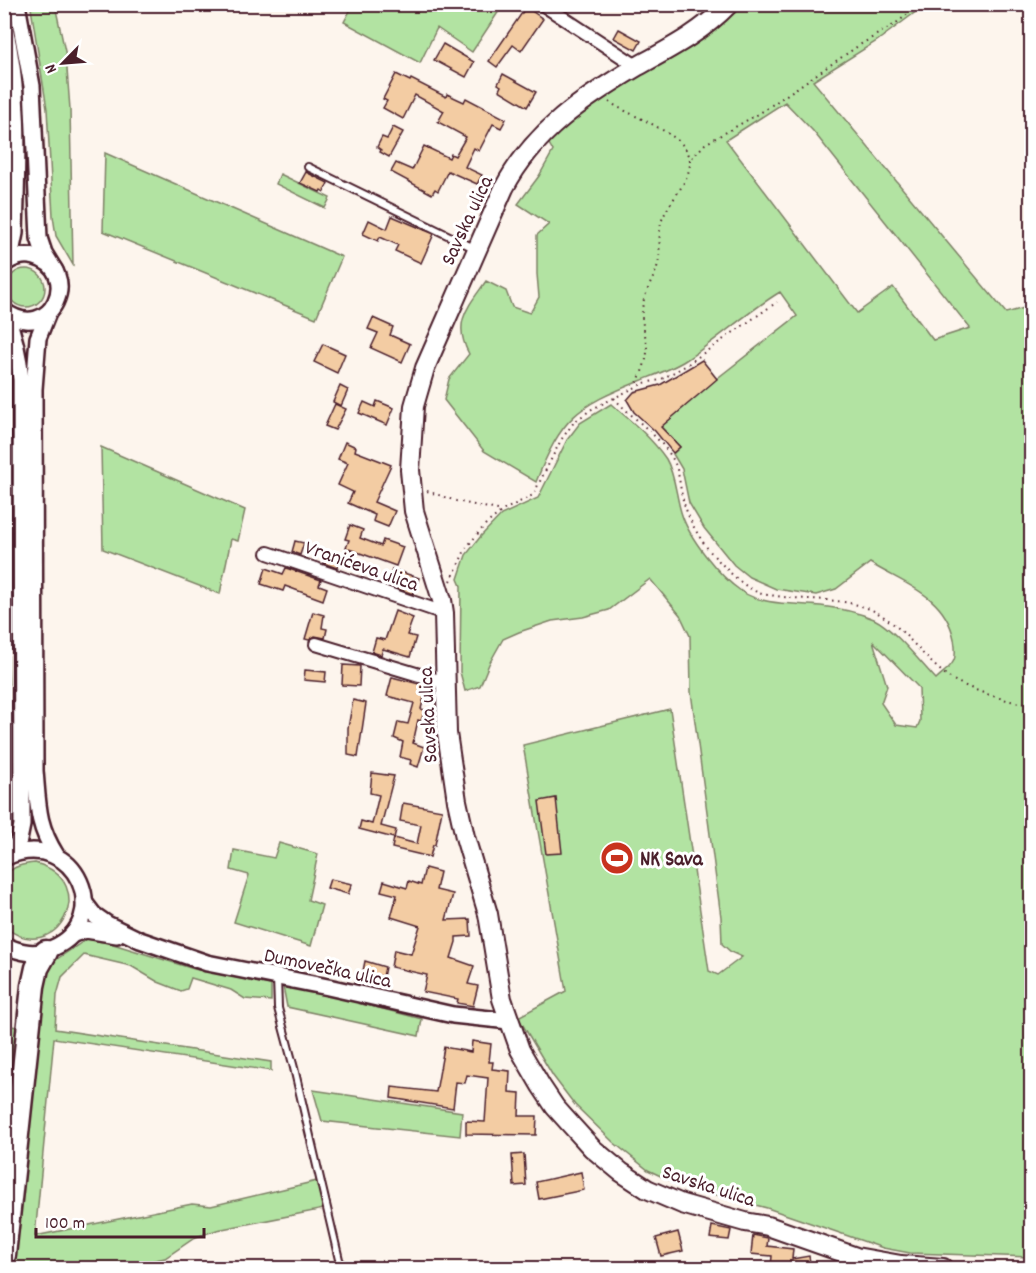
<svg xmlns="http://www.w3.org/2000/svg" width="1036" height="1273" viewBox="0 0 1036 1273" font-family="Dekko,sans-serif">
<rect width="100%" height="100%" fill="#fdf5ed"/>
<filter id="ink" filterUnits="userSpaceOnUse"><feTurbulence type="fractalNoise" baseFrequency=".0167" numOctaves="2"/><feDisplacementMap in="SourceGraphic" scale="12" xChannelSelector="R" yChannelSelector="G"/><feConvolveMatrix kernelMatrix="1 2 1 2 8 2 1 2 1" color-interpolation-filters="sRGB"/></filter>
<g filter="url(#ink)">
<g fill="#b2e3a2" stroke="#7e8166" stroke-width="1.5" fill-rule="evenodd">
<path d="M47,5h8l11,51 4,53 3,156 -17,-29 -3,-20 -6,-107 -16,-101z"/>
<path d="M353,5v-1l150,1 -31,47 -35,-24 -17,35 -76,-41z"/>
<path d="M738,5h187l-48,36 -64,40 193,232 25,-7v951l-121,-4 -27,-5 -116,-40 -50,-13 -50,-16 -19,-9 -35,-28 -38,-37 -22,-29 -35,-59 48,-26 -43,-246 147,-36 39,262 9,4 24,-18 -11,-5 -9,-8 -1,-27 -30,-225 -1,-56 -10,-21 -30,-36 -41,31 -26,7 -31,4 -33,11 -16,7 -14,25 -9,22 -15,5 -5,-19 1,-86 -3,-7 8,-24 15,-19 20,-21 37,-17 29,-58 13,-17 31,-19c20,17 40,33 55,55 9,15 10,37 15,53 7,25 38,64 60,79 22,15 54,12 80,15 17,2 36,6 53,13 19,9 46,43 62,60 5,-5 14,-11 17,-17 4,-6 2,-16 1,-23 -9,-44 -50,-55 -84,-76l-34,26 -20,6 -40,-6 -27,-12 -15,-12 -30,-37 -15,-25 -7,-34 -9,-15 7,-7 -19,-20 45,-40 91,-71 -17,-24c-33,20 -62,47 -94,68 -14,9 -31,15 -46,21 -65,26 -78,36 -104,101l-52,-31 -40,-51 5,-21 20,-25c-17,-32 -1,-47 17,-73l20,10 6,16 18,6 9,-16 -2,-23v-39l12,-11 -31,-20 21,-28 14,-25 -5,-9c59,-51 125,-93 190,-137zM785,102l28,29 157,197 -37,12 -40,-53 -36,26 -131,-173zM873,641l46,47 1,33 -3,7 -21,-3 -15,-22 6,-17z"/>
<path d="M105,153l237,104 -26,61 -213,-87z"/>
<path d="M280,174l50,24 -5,10 -49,-24z"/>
<circle cx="26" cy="288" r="19"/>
<path d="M101,447l144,63 -7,31 -7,-2 -11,55 -117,-45z"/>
<path d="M5,529l7,296 -7,18h-1z"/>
<path d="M279,843l39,11 -10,46 14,5 -11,41 -77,-24 15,-47 -18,-5 3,-20 40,8z"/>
<path d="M35,863c68,18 21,106 -30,64v-52c9,-9 18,-11 30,-12z"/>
<path d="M87,939l26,5 81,25 77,16v16l-26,-2 -14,-9 -40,-12 -4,11 -6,2 -23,-9 -27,-16 -47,-11 -22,22 -5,18 -2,34 216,33v9l-217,-33 -19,198 157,-32 19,2 106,-25 7,28 -107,21 -21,7 -31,21 -46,10h-106l29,-278 4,-19 8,-10z"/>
<path d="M283,986l18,2 121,31 -3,17 -132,-29z"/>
<path d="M4,1025l13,2 -4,38 -8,-1z"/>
<path d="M313,1090l149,22 -2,24 -138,-15z"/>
</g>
<g fill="#f3cca3" stroke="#4a1f2b" stroke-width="1.5">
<path d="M526,7l17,12 -22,32 -8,-6 -16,22 -8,-6z"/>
<path d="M619,29l22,12 -5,9 -22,-12z"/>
<path d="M443,44l31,18 -8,15 -32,-17z"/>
<path d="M396,74l14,7 1,-2 35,18 1,-3 17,8 2,-4 40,21 -5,9 -8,-4 -14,27 -5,-3 -9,19 17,8 -5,9 -29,-13 -10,20 -3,-2 -3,5 -41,-22 5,-9 16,7 12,-24 25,12 2,-4 4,2 11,-19 -28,-15 6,-11 -29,-16 -12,24 -20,-11 4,-7 -4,-2z"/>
<path d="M503,74l33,18 -9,15 -28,-17 2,-4 -3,-2z"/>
<path d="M393,127l10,5 -14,25 -9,-5 1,-2 -4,-3 5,-10 5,2z"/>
<path d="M306,172l22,11 -4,9 -3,-2 -1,2 -20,-9z"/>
<path d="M392,216l42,18 -13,29 -26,-12 3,-6 -18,-8 -2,4 -15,-7 6,-14 18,9z"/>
<path d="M373,318l20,9 -3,8 20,9 -8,18 -31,-14 7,-15 -10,-4z"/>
<path d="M323,344l22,10 -8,19 -23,-11z"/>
<path d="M702,360l15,19 -56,48 19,20 -7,6 -18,-22 -21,-19 -7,-12 7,-8 26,-7z"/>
<path d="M340,386l8,4 -7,16 -8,-4z"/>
<path d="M377,401l17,7 -7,17 -28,-12 5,-11 11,5z"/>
<path d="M335,404l11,5 -11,21 -10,-4z"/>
<path d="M345,442l11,5 -1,4 36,14 -17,37 21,9 -7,16 -15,-6 2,-6 -27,-12 5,-11 -15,-7 10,-22 -10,-4z"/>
<path d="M350,525l13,5 -3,8 21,8 2,-6 20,7 -7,19 -50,-18 3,-8 -4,-1z"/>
<path d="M295,541l9,2 -4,12 -8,-3z"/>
<path d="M325,558l14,4 -2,6 -14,-5z"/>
<path d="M266,568l17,6 3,-6 35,12 -2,5 8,3 -4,12 -38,-14 -2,5 -22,-7z"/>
<path d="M392,569l27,9 -6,16 -24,-8z"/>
<path d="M395,611l18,7 -6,17 9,2 -6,20 -27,-8 -2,6 -9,-3 4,-14 9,2z"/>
<path d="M313,612l11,3 -2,13 5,1 -2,9 -10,-2 -6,4 -4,-1z"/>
<path d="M343,665l17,1 -1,20 -17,-1z"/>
<path d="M305,670l21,2 -1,10 -21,-2z"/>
<path d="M392,677l35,9 -6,23 4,1 -4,11 -3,-1 -5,23 11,4 -6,20 -8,-3 1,-4 -11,-3 3,-15 -9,-4 4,-16 10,2 6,-21 -27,-7z"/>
<path d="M353,700l13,3 -8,54 -10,-2v-27z"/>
<path d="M372,773l22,3 -13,50 15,4 -2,8 -35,-9 2,-8 11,3 7,-29 -9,-2z"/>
<path d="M556,798l6,55 -16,1 -7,-53z"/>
<path d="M403,803l39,7 -7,35h-2l-3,12 -38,-9 2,-10 23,6 4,-19 -21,-4z"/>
<path d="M425,868l15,4 -4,18 17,4 -7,26 24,-1 1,17 -15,1v5l-5,16 23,8 -6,18 10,2 -5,20 -16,-3 1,-4 -35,-7 4,-17 -36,-8 3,-17 17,4 9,-28 -29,-9 6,-22 -16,-4 3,-10 23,7 2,-7 12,4z"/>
<path d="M330,879l22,5 -4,10 -21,-6z"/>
<path d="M365,961l20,6 -2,10 -20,-6z"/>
<path d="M472,1041l19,3 -2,18h4l-1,7 18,2 -1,21 11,1 -1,23h18l-1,19 -70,-1v-13l19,1 3,-44 -21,-3 -2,8 -9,-1 -3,26 -62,-10 1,-11 44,5 8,-45 27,5z"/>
<path d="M524,1154l2,31 -12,1 -2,-31z"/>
<path d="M581,1172l3,18 -45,9 -3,-17z"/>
<path d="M712,1226l19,4 -2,10 -19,-2z"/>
<path d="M678,1232l5,19 -22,5 -5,-18z"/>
<path d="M753,1235l15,3 -1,8 26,3 -1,10 17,-3 2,13 -40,-2 1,-11 -21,-2z"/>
</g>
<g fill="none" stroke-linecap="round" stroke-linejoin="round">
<defs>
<g id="service">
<path d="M308,167l168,82"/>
<path d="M277,977l1,31 16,60 47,200"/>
</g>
<g id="minor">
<path d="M542,4l96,63"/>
<path d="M268,553l176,60"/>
<path d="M316,644l130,39"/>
</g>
<g id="tertiary">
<path d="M17,4l15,82 7,152 5,15 11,18"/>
<path d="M4,24c17,69 13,139 11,209l-3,15 -8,16"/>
<path d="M4,264c10,-7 19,-10 31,-7 48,13 17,89 -31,54"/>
<path d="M5,312c9,22 14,43 16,68l1,445 -3,15 -12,17"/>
<path d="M48,313l-10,25 -4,51 1,382c3,34 2,54 21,84"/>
<path d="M84,902l10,13 13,9 33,16 67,23 121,24 125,28 56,6"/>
<path d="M73,934l13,-4 31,5"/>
<path d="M4,945c17,8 32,11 49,3 62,-27 24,-121 -47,-91"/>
</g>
<path id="secondary" d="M729,4c-27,28 -58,44 -91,62 -54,32 -104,65 -134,122l-79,180 -11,38 -4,64 4,41 28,89 2,13 3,120 10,68 8,36 23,77 14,85 18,51 21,36 14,21 17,19 20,22 29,24 26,17 35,15 63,18 23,4 88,31 45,8 42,3"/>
<path id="motorway" d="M4,1255l29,-269 4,-18 9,-16"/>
</defs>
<use href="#service" stroke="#4a1f2b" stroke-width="10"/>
<use href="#minor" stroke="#4a1f2b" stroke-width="16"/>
<use href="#tertiary" stroke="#4a1f2b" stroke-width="20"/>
<use href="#secondary" stroke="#4a1f2b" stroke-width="22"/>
<use href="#motorway" stroke="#4a1f2b" stroke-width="27"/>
<g stroke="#4a1f2b" stroke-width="2" stroke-dasharray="1.5 4.5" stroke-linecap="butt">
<path d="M609,102c20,13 70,30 79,51 10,23 -21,48 -27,70 -3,14 0,27 -3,41 -4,16 -15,29 -16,47 -1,12 4,24 5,36 1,13 -6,27 -11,39"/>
<path d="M692,158l13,-14 55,-31 98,-67 37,-22 25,-19"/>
<path d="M614,398c18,20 42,35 57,58 9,14 8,29 12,44 6,22 20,46 37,62 11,12 23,24 39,31 5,2 12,2 18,3 30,5 61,1 90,12 34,13 51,46 79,67 16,13 65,28 86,30"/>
<path d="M427,491l29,10 46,10"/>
<path d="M451,581l15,-33 19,-23 17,-14 31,-16 28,-55 13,-18 18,-13 52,-26 16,-3 25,-14 92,-64"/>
</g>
<use href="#service" stroke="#fff" stroke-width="6"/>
<use href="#minor" stroke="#fff" stroke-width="12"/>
<use href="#tertiary" stroke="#fff" stroke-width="15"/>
<use href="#secondary" stroke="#fff" stroke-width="18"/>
<use href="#motorway" stroke="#fff" stroke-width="22"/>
</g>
</g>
<defs>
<symbol id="stadium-disc" viewBox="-11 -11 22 22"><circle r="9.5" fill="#c8321e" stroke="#fff"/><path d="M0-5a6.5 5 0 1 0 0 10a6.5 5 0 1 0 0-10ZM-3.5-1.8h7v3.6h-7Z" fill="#fff"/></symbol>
</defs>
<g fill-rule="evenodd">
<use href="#stadium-disc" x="598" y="839" width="38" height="38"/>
</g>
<g text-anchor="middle" stroke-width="6" stroke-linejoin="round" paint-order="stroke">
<g font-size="21" fill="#4a1f2b" stroke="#fff">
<text transform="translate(466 220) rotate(-65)" y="7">Savska ulica</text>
<text transform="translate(362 565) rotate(19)" y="7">Vranićeva ulica</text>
<text transform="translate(427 715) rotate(-93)" y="7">Savska ulica</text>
<text transform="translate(328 967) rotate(12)" y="7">Dumovečka ulica</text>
<text transform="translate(709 1185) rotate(18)" y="7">Savska ulica</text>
</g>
<g font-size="21" font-weight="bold" fill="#4a1f2b" stroke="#fff" text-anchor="start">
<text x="640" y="865">NK Sava</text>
</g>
</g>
<rect width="1036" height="1273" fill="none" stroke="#fff" stroke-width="24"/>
<rect x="12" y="12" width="1012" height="1249" fill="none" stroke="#4a1f2b" stroke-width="2" filter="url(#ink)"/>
<g transform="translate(63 63) rotate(245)" stroke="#ffffff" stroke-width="4.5" paint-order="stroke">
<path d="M0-4.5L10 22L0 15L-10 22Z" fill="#4a1f2b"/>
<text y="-9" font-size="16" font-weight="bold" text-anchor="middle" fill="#4a1f2b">N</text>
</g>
<path d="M36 1228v9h168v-9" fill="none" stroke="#4a1f2b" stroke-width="3"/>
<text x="45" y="1228" font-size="18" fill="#4a1f2b" stroke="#ffffff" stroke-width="4.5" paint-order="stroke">100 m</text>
</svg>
